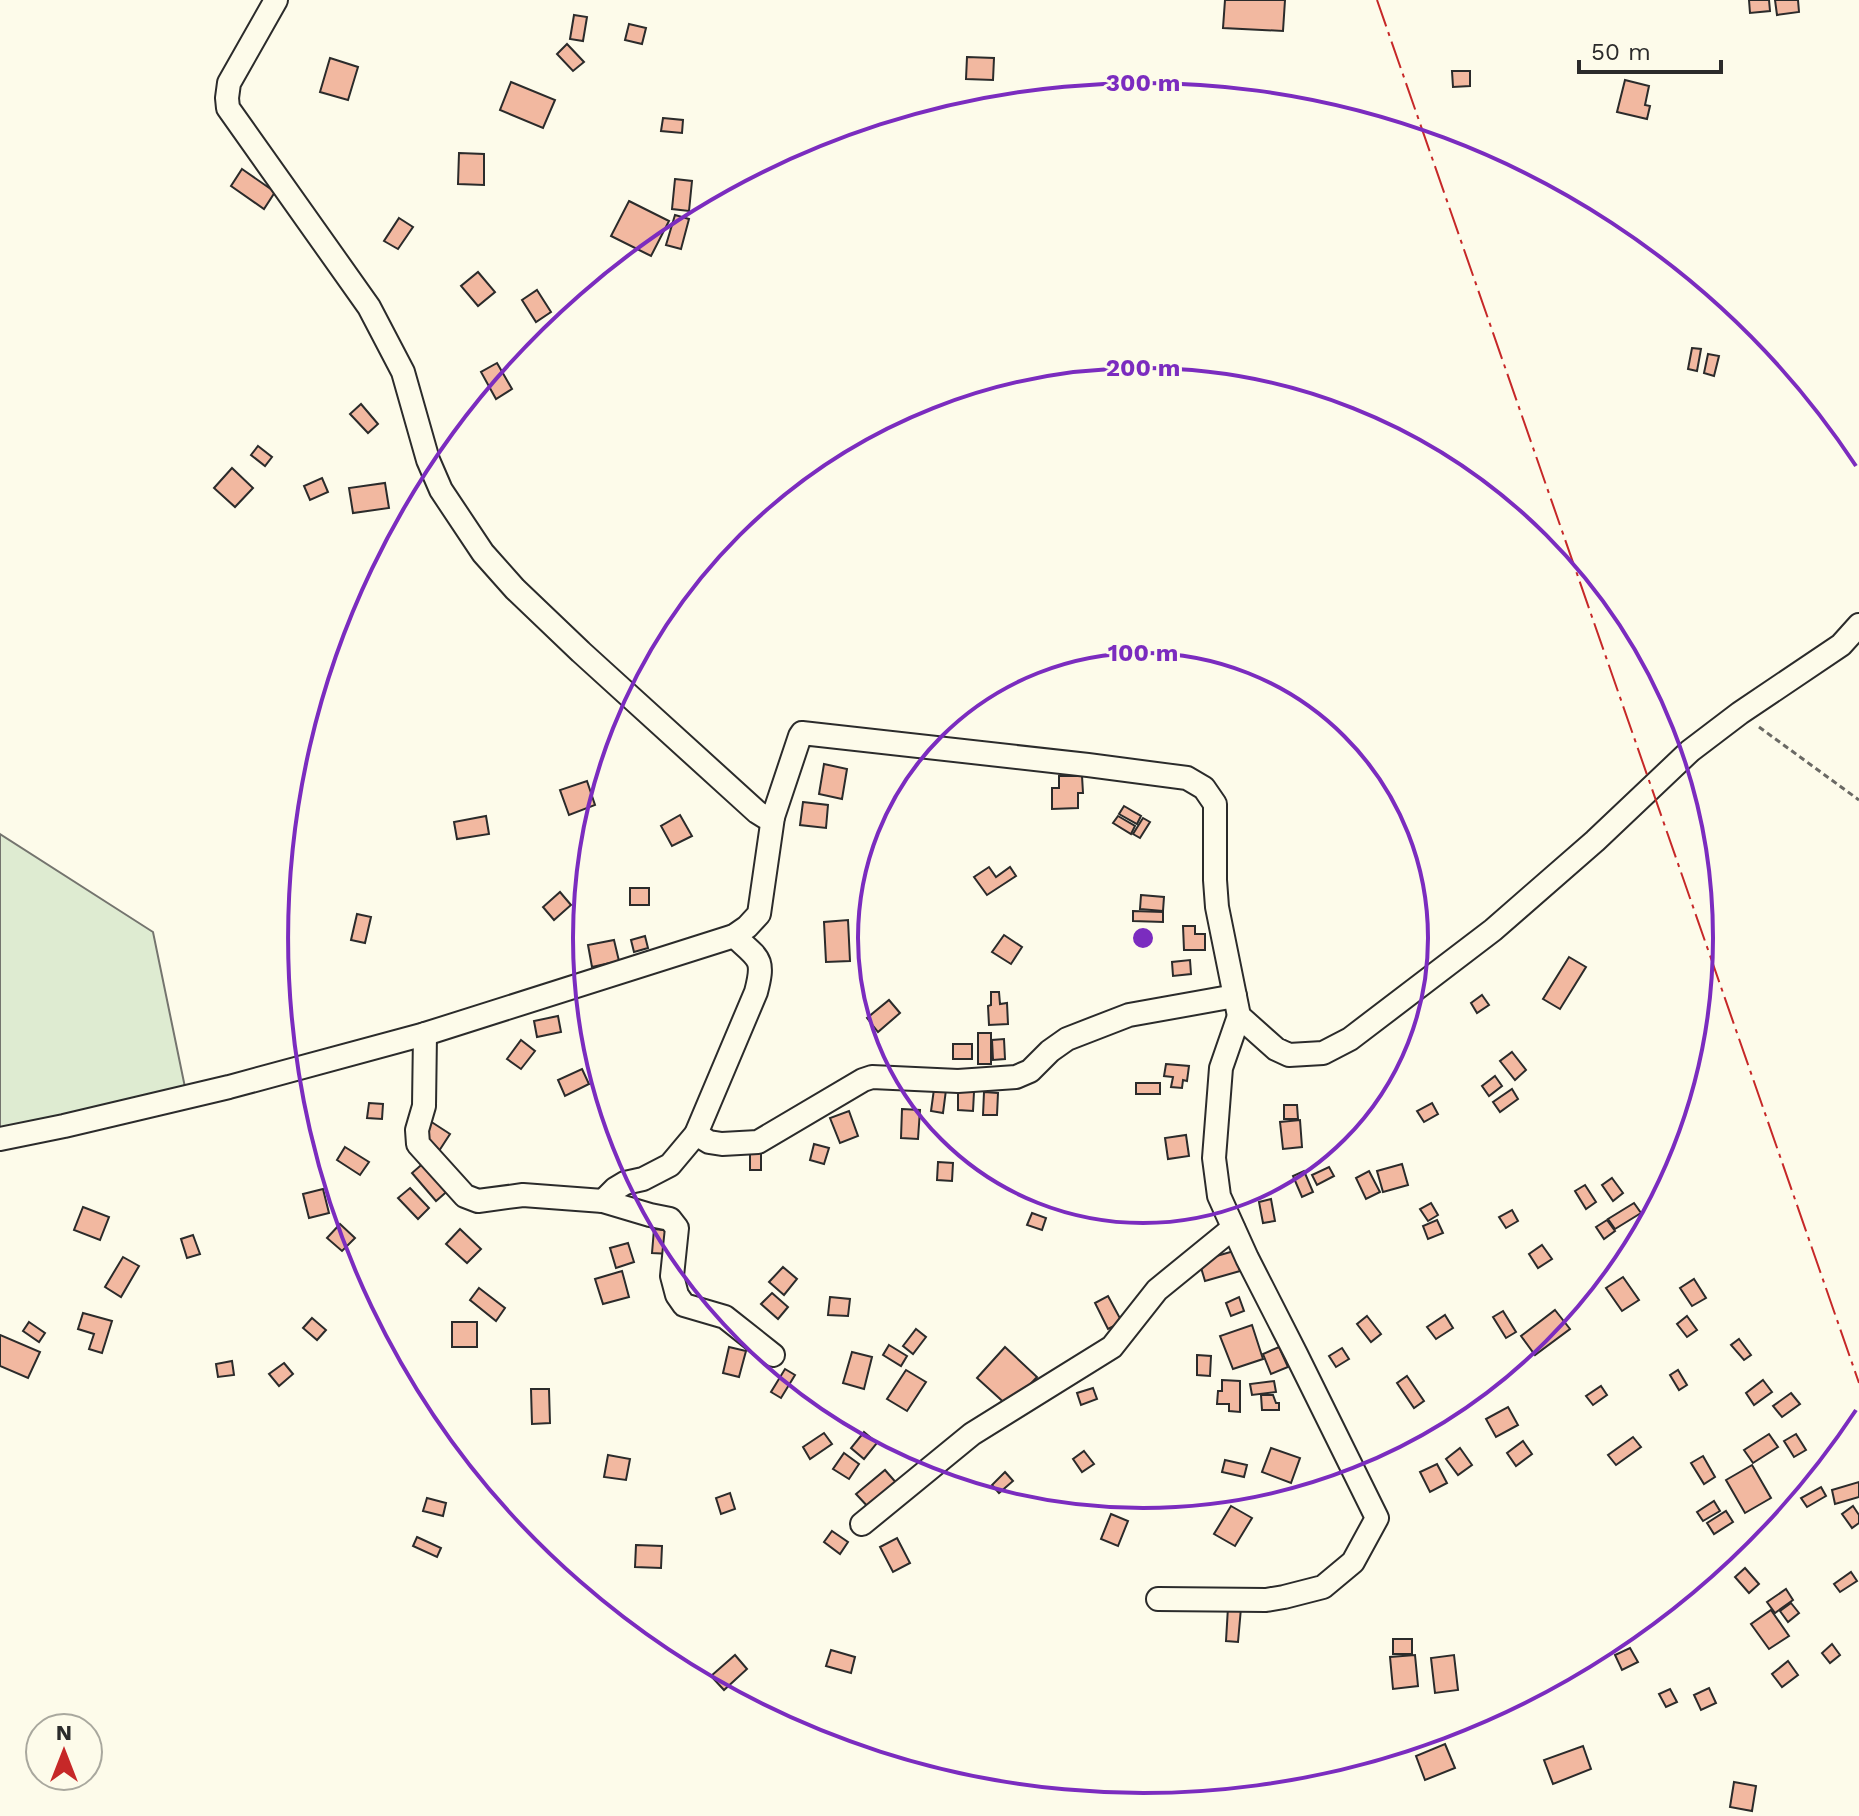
<svg xmlns="http://www.w3.org/2000/svg" width="1859" height="1816" viewBox="0 0 1859 1816" font-family="'Work Sans',sans-serif">
<rect width="100%" height="100%" fill="#fdfbea"/>
<path fill="#deebd1" stroke="#74746e" stroke-width="2" d="M0,834l153,98 34,165 -187,42z"/>
<g fill="#f2b8a0" stroke="#2b2b2b" stroke-width="2">
<path d="M1225,0h60l-2,31 -60,-3z"/>
<path d="M1749,0h20l1,11 -20,2z"/>
<path d="M1775,0h23l1,12 -22,3z"/>
<path d="M574,15l13,2 -4,24 -13,-2z"/>
<path d="M629,24l17,4 -4,16 -17,-4z"/>
<path d="M567,44l17,18 -11,9 -16,-17z"/>
<path d="M967,57l27,1 -1,22 -27,-1z"/>
<path d="M330,58l28,9 -10,33 -28,-8z"/>
<path d="M1452,71h18v15l-17,1z"/>
<path d="M1625,80l24,6 -4,19 5,1 -3,13 -30,-7z"/>
<path d="M511,82l44,18 -12,28 -43,-18z"/>
<path d="M663,118l20,2 -1,13 -21,-2z"/>
<path d="M459,153l25,1v31l-26,-1z"/>
<path d="M242,169l33,23 -11,17 -33,-23z"/>
<path d="M675,179l17,2 -3,30 -17,-2z"/>
<path d="M629,201l40,20 -18,35 -40,-20z"/>
<path d="M675,215l14,4 -8,30 -15,-4z"/>
<path d="M399,218l14,9 -15,22 -14,-8z"/>
<path d="M478,272l17,20 -17,14 -17,-20z"/>
<path d="M537,290l14,22 -15,10 -14,-22z"/>
<path d="M1692,348l9,1 -4,22 -9,-2z"/>
<path d="M1708,354l11,2 -5,20 -10,-3z"/>
<path d="M497,363l15,26 -16,10 -15,-27z"/>
<path d="M361,404l17,20 -10,9 -18,-19z"/>
<path d="M258,446l14,11 -7,9 -14,-11z"/>
<path d="M232,468l21,20 -18,19 -21,-19z"/>
<path d="M322,478l6,14 -18,8 -6,-14z"/>
<path d="M385,483l4,25 -36,5 -4,-25z"/>
<path d="M824,764l23,5 -5,30 -23,-5z"/>
<path d="M1059,776h23l1,17h-5v15l-26,1v-21h7z"/>
<path d="M587,781l8,24 -26,10 -9,-25z"/>
<path d="M803,802l25,3 -2,23 -26,-3z"/>
<path d="M1124,806l17,10 -4,8 -18,-10z"/>
<path d="M680,815l12,21 -20,10 -11,-20z"/>
<path d="M486,816l3,18 -32,5 -3,-17z"/>
<path d="M1118,816l17,10 -4,8 -18,-11z"/>
<path d="M1143,818l7,4 -10,16 -7,-4z"/>
<path d="M989,867l7,10 14,-10 6,9 -29,19 -13,-18z"/>
<rect x="630" y="888" width="19" height="17"/>
<path d="M560,892l11,13 -17,15 -11,-13z"/>
<path d="M1141,895l23,2 -1,14 -23,-2z"/>
<path d="M1133,911l30,1v10l-30,-1z"/>
<path d="M357,914l14,3 -6,26 -14,-3z"/>
<path d="M848,920l2,41 -24,1 -2,-40z"/>
<path d="M1183,926h12v8h10v16h-21z"/>
<path d="M1004,935l18,12 -11,17 -19,-12z"/>
<path d="M645,936l3,12 -14,4 -3,-12z"/>
<path d="M614,940l5,21 -27,6 -4,-22z"/>
<path d="M1569,957l17,10 -26,42 -17,-10z"/>
<path d="M1190,960l1,14 -18,2 -1,-14z"/>
<path d="M991,992h8l1,12 7,-1 1,21 -19,1 -1,-19 3,-1z"/>
<path d="M1482,995l7,10 -12,8 -6,-10z"/>
<path d="M889,1000l11,13 -22,19 -11,-14z"/>
<path d="M558,1016l3,16 -24,5 -3,-16z"/>
<rect x="978" y="1033" width="13" height="31"/>
<path d="M1004,1039l1,20 -12,1 -1,-20z"/>
<path d="M521,1040l14,11 -14,18 -14,-10z"/>
<rect x="953" y="1044" width="19" height="15"/>
<path d="M1512,1052l14,18 -11,10 -15,-19z"/>
<path d="M1166,1064l23,2 -2,15 -4,-1 -1,8 -11,-1 2,-10 -9,-1z"/>
<path d="M582,1069l7,15 -24,12 -7,-16z"/>
<path d="M1495,1076l7,10 -13,10 -7,-10z"/>
<rect x="1136" y="1083" width="24" height="11"/>
<path d="M934,1089l12,1 -3,23 -12,-2z"/>
<path d="M1512,1089l6,10 -18,13 -7,-10z"/>
<path d="M958,1091l16,1 -1,19 -15,-1z"/>
<path d="M984,1092l14,1 -1,22h-14z"/>
<path d="M369,1103l14,1 -1,15 -15,-1z"/>
<path d="M1432,1103l6,11 -14,8 -7,-11z"/>
<path d="M1284,1105h13l1,14h-14z"/>
<path d="M902,1109l18,1 -2,29 -17,-1z"/>
<path d="M849,1111l9,25 -18,7 -10,-25z"/>
<path d="M1300,1120l2,27 -19,2 -3,-27z"/>
<path d="M430,1121l20,13 -11,17 -20,-12z"/>
<path d="M1186,1135l3,21 -21,3 -3,-21z"/>
<path d="M814,1144l15,4 -5,16 -14,-4z"/>
<path d="M345,1147l24,15 -9,13 -23,-15z"/>
<path d="M750,1148l11,1v21h-11z"/>
<path d="M427,1160l24,28 -15,13 -24,-28z"/>
<path d="M938,1162l15,1 -1,18 -15,-1z"/>
<path d="M1402,1164l6,21 -25,7 -6,-21z"/>
<path d="M1329,1167l5,9 -17,9 -5,-10z"/>
<path d="M1304,1171l9,21 -11,5 -9,-21z"/>
<path d="M1369,1171l11,21 -14,7 -10,-21z"/>
<path d="M1612,1178l11,15 -10,8 -11,-16z"/>
<path d="M1585,1185l11,17 -10,7 -11,-18z"/>
<path d="M410,1188l19,20 -11,11 -20,-21z"/>
<path d="M323,1189l6,24 -20,5 -6,-24z"/>
<path d="M1271,1199l4,22 -12,2 -4,-21z"/>
<path d="M1431,1203l7,12 -10,6 -8,-12z"/>
<path d="M1634,1203l7,10 -26,16 -7,-10z"/>
<path d="M83,1207l26,10 -9,23 -26,-10z"/>
<path d="M1512,1210l6,11 -12,7 -7,-11z"/>
<path d="M1032,1213l14,5 -4,12 -15,-5z"/>
<path d="M1437,1220l6,13 -15,6 -5,-13z"/>
<path d="M1607,1220l8,11 -11,8 -8,-12z"/>
<path d="M340,1224l15,14 -13,13 -15,-13z"/>
<path d="M460,1229l21,20 -14,14 -21,-19z"/>
<path d="M654,1229l18,2 -2,23 -18,-1z"/>
<path d="M193,1235l7,19 -13,4 -6,-19z"/>
<path d="M628,1243l6,19 -18,6 -6,-20z"/>
<path d="M1542,1245l10,14 -14,9 -9,-14z"/>
<path d="M1234,1251l6,20 -35,10 -6,-20z"/>
<path d="M123,1257l16,9 -18,31 -16,-10z"/>
<path d="M783,1267l14,12 -13,16 -15,-13z"/>
<path d="M622,1271l7,26 -26,7 -8,-25z"/>
<path d="M1623,1277l16,23 -17,11 -16,-23z"/>
<path d="M1694,1279l12,19 -14,8 -12,-18z"/>
<path d="M479,1288l26,20 -9,13 -26,-21z"/>
<path d="M772,1293l16,14 -10,12 -17,-15z"/>
<path d="M1108,1296l14,26 -14,7 -13,-26z"/>
<path d="M830,1297l20,2 -2,17 -20,-1z"/>
<path d="M1239,1297l5,14 -13,5 -5,-13z"/>
<path d="M1555,1310l15,19 -35,26 -14,-19z"/>
<path d="M1503,1311l13,21 -10,6 -13,-21z"/>
<path d="M83,1313l29,8 -10,32 -13,-4 5,-15 -16,-5z"/>
<path d="M1445,1315l8,13 -17,11 -9,-12z"/>
<path d="M1367,1316l14,18 -10,8 -14,-18z"/>
<path d="M1687,1316l10,14 -10,7 -10,-13z"/>
<path d="M312,1318l14,12 -9,10 -14,-12z"/>
<path d="M29,1322l16,11 -6,9 -16,-11z"/>
<rect x="452" y="1322" width="25" height="25"/>
<path d="M1252,1325l11,34 -30,10 -13,-33z"/>
<path d="M916,1329l10,8 -13,17 -10,-8z"/>
<path d="M0,1335l40,17 -12,26 -28,-12z"/>
<path d="M1739,1339l12,16 -7,5 -13,-15z"/>
<path d="M889,1345l18,11 -6,10 -18,-11z"/>
<path d="M729,1347l17,4 -7,26 -16,-4z"/>
<path d="M1005,1347l32,30 -28,30 -32,-29z"/>
<path d="M1279,1347l9,20 -17,7 -8,-20z"/>
<path d="M1342,1348l7,11 -13,8 -7,-11z"/>
<path d="M852,1352l20,5 -8,32 -21,-6z"/>
<path d="M1197,1355l14,1 -1,20 -13,-1z"/>
<path d="M232,1361l2,14 -16,2 -2,-13z"/>
<path d="M284,1363l9,11 -14,12 -10,-12z"/>
<path d="M785,1369l10,6 -14,23 -10,-6z"/>
<path d="M906,1370l20,12 -19,29 -20,-12z"/>
<path d="M1678,1370l9,15 -8,5 -9,-15z"/>
<path d="M1407,1376l17,25 -10,7 -17,-25z"/>
<path d="M1222,1380l18,1v31l-11,-1v-7h-12l1,-13h4z"/>
<path d="M1763,1380l9,12 -18,13 -8,-12z"/>
<path d="M1274,1381l2,11 -24,3 -2,-11z"/>
<path d="M1601,1386l6,9 -14,10 -7,-9z"/>
<path d="M1093,1388l4,11 -16,6 -4,-12z"/>
<path d="M531,1389h18l1,34 -18,1z"/>
<path d="M1791,1393l9,11 -18,13 -9,-11z"/>
<path d="M1261,1395h12l3,8h3v7h-17z"/>
<path d="M1508,1407l10,18 -22,12 -10,-18z"/>
<path d="M864,1432l13,11 -13,16 -13,-11z"/>
<path d="M824,1433l8,11 -22,15 -7,-12z"/>
<path d="M1769,1434l9,13 -25,16 -9,-13z"/>
<path d="M1796,1434l10,16 -12,7 -10,-16z"/>
<path d="M1633,1437l8,10 -25,18 -8,-10z"/>
<path d="M1523,1441l9,13 -16,12 -9,-13z"/>
<path d="M1271,1448l29,10 -9,25 -29,-11z"/>
<path d="M1460,1448l12,17 -14,10 -12,-16z"/>
<path d="M1084,1451l10,13 -12,8 -9,-13z"/>
<path d="M844,1453l15,11 -10,15 -16,-10z"/>
<path d="M608,1455l22,4 -4,21 -22,-3z"/>
<path d="M1703,1456l12,21 -11,7 -13,-21z"/>
<path d="M1225,1460l22,5 -3,12 -22,-5z"/>
<path d="M1437,1464l10,19 -17,9 -10,-20z"/>
<path d="M1752,1465l19,33 -26,15 -19,-33z"/>
<path d="M885,1470l14,16 -28,24 -15,-16z"/>
<path d="M1005,1472l8,9 -14,12 -7,-8z"/>
<path d="M1859,1482v15l-24,7 -3,-14z"/>
<path d="M1821,1487l5,9 -19,11 -6,-9z"/>
<path d="M730,1493l5,16 -14,5 -5,-16z"/>
<path d="M427,1498l19,5 -3,13 -20,-5z"/>
<path d="M1714,1501l6,10 -17,10 -6,-9z"/>
<path d="M1231,1506l21,12 -17,28 -21,-12z"/>
<path d="M1853,1506l6,9v8l-7,5 -10,-14z"/>
<path d="M1726,1511l7,11 -19,12 -7,-11z"/>
<path d="M1111,1514l17,7 -10,25 -17,-7z"/>
<path d="M832,1531l16,11 -8,12 -16,-12z"/>
<path d="M417,1537l24,11 -4,9 -24,-11z"/>
<path d="M897,1538l13,25 -17,9 -13,-25z"/>
<path d="M636,1545l26,1 -1,22 -26,-1z"/>
<path d="M1745,1568l14,16 -10,9 -14,-16z"/>
<path d="M1851,1572l6,9 -17,11 -6,-8z"/>
<path d="M1786,1589l7,11 -18,13 -8,-11z"/>
<path d="M1791,1603l8,10 -11,9 -8,-11z"/>
<path d="M1228,1607l13,1 -3,34 -12,-1z"/>
<path d="M1771,1610l18,26 -20,13 -18,-25z"/>
<rect x="1393" y="1639" width="19" height="15"/>
<path d="M1832,1644l8,11 -10,8 -8,-10z"/>
<path d="M1630,1648l8,14 -16,8 -7,-15z"/>
<path d="M831,1650l24,7 -4,16 -25,-7z"/>
<path d="M735,1655l12,14 -23,21 -13,-14z"/>
<path d="M1415,1655l3,31 -25,3 -3,-32z"/>
<path d="M1454,1655l4,35 -23,3 -4,-35z"/>
<path d="M1788,1661l10,14 -16,12 -10,-13z"/>
<path d="M1709,1688l7,15 -15,7 -7,-15z"/>
<path d="M1670,1689l7,13 -11,5 -7,-13z"/>
<path d="M1445,1744l10,24 -30,12 -9,-24z"/>
<path d="M1583,1746l8,23 -38,15 -9,-24z"/>
<path d="M1734,1782l22,4 -4,25 -22,-4z"/>
</g>
<g fill="none" stroke-linecap="round" stroke-linejoin="round">
<defs>
<g id="minor">
<path d="M276,0l-47,83 -2,15 1,10 141,199 34,65 25,88 13,30 42,63 32,36 66,63 176,160 8,5h8l27,-81 2,-3 286,32 99,13 17,10 11,16v76l2,27 22,109 37,33 13,6 34,-2 27,-14 143,-109 102,-89 95,-90 50,-38 101,-68 18,-20"/>
<path d="M425,1034l-1,72 -7,24 1,14 47,52 13,5 45,-6 80,6 47,14 20,4 7,9 -5,48 5,19 7,10 41,12 48,38"/>
<path d="M696,1134l13,8 13,2 36,-2 105,-62 9,-3 86,4 58,-4 14,-6 20,-20 17,-12 62,-24 106,-19"/>
<path d="M0,1139l64,-13 165,-39 196,-53 309,-98 13,-9 12,-13 14,-97"/>
<path d="M603,1201l12,-12 10,-6 18,-4 27,-14 26,-31 60,-142c9,-34 3,-33 -22,-56"/>
<path d="M862,1524l110,-90 140,-87 45,-57 76,-62"/>
<path d="M1158,1599l108,1 18,-3 39,-10 30,-25 24,-44 -81,-164 -49,-96 -28,-62 -5,-38 7,-90 18,-52"/>
</g>
</defs>
<use href="#minor" stroke="#2b2b2b" stroke-width="26"/>
<path stroke="#6a6964" stroke-width="3" stroke-dasharray="6 4" stroke-linecap="butt" d="M1759,727l100,73"/>
<use href="#minor" stroke="#fdfbea" stroke-width="22"/>
<path stroke="#c62828" stroke-width="2" stroke-dasharray="28 6 4 6" stroke-linecap="butt" d="M1377,0l482,1383"/>
</g>
<g fill="none" stroke="#7b2cbf" stroke-width="4">
<circle cx="1143" cy="938" r="285"/>
<circle cx="1143" cy="938" r="570"/>
<path d="M1856 1410A855 855 0 1 1 1856 466"/>
</g>
<circle cx="1143" cy="938" r="12" fill="#7b2cbf" stroke="#fdfbea" stroke-width="4"/>
<g font-size="24" text-anchor="middle" font-weight="bold" fill="#7b2cbf" stroke="#fdfbea" stroke-width="6" stroke-linejoin="round" paint-order="stroke">
<text x="1143" y="91">300 m</text>
<text x="1143" y="376">200 m</text>
<text x="1143" y="661">100 m</text>
</g>
<g transform="translate(64 1752)"><circle r="38" fill="#fdfbea" stroke="#a9a89e" stroke-width="2"/>
<path d="M0-6L14 30L0 20L-14 30Z" fill="#c62828"/>
<text y="-12" font-size="22" font-weight="bold" text-anchor="middle" fill="#2b2b2b">N</text>
</g>
<path d="M1579 60v12h142v-12" fill="none" stroke="#2b2b2b" stroke-width="4"/>
<text x="1591" y="60" font-size="24" fill="#2b2b2b" stroke="#fdfbea" stroke-width="6" paint-order="stroke">50 m</text>
</svg>
